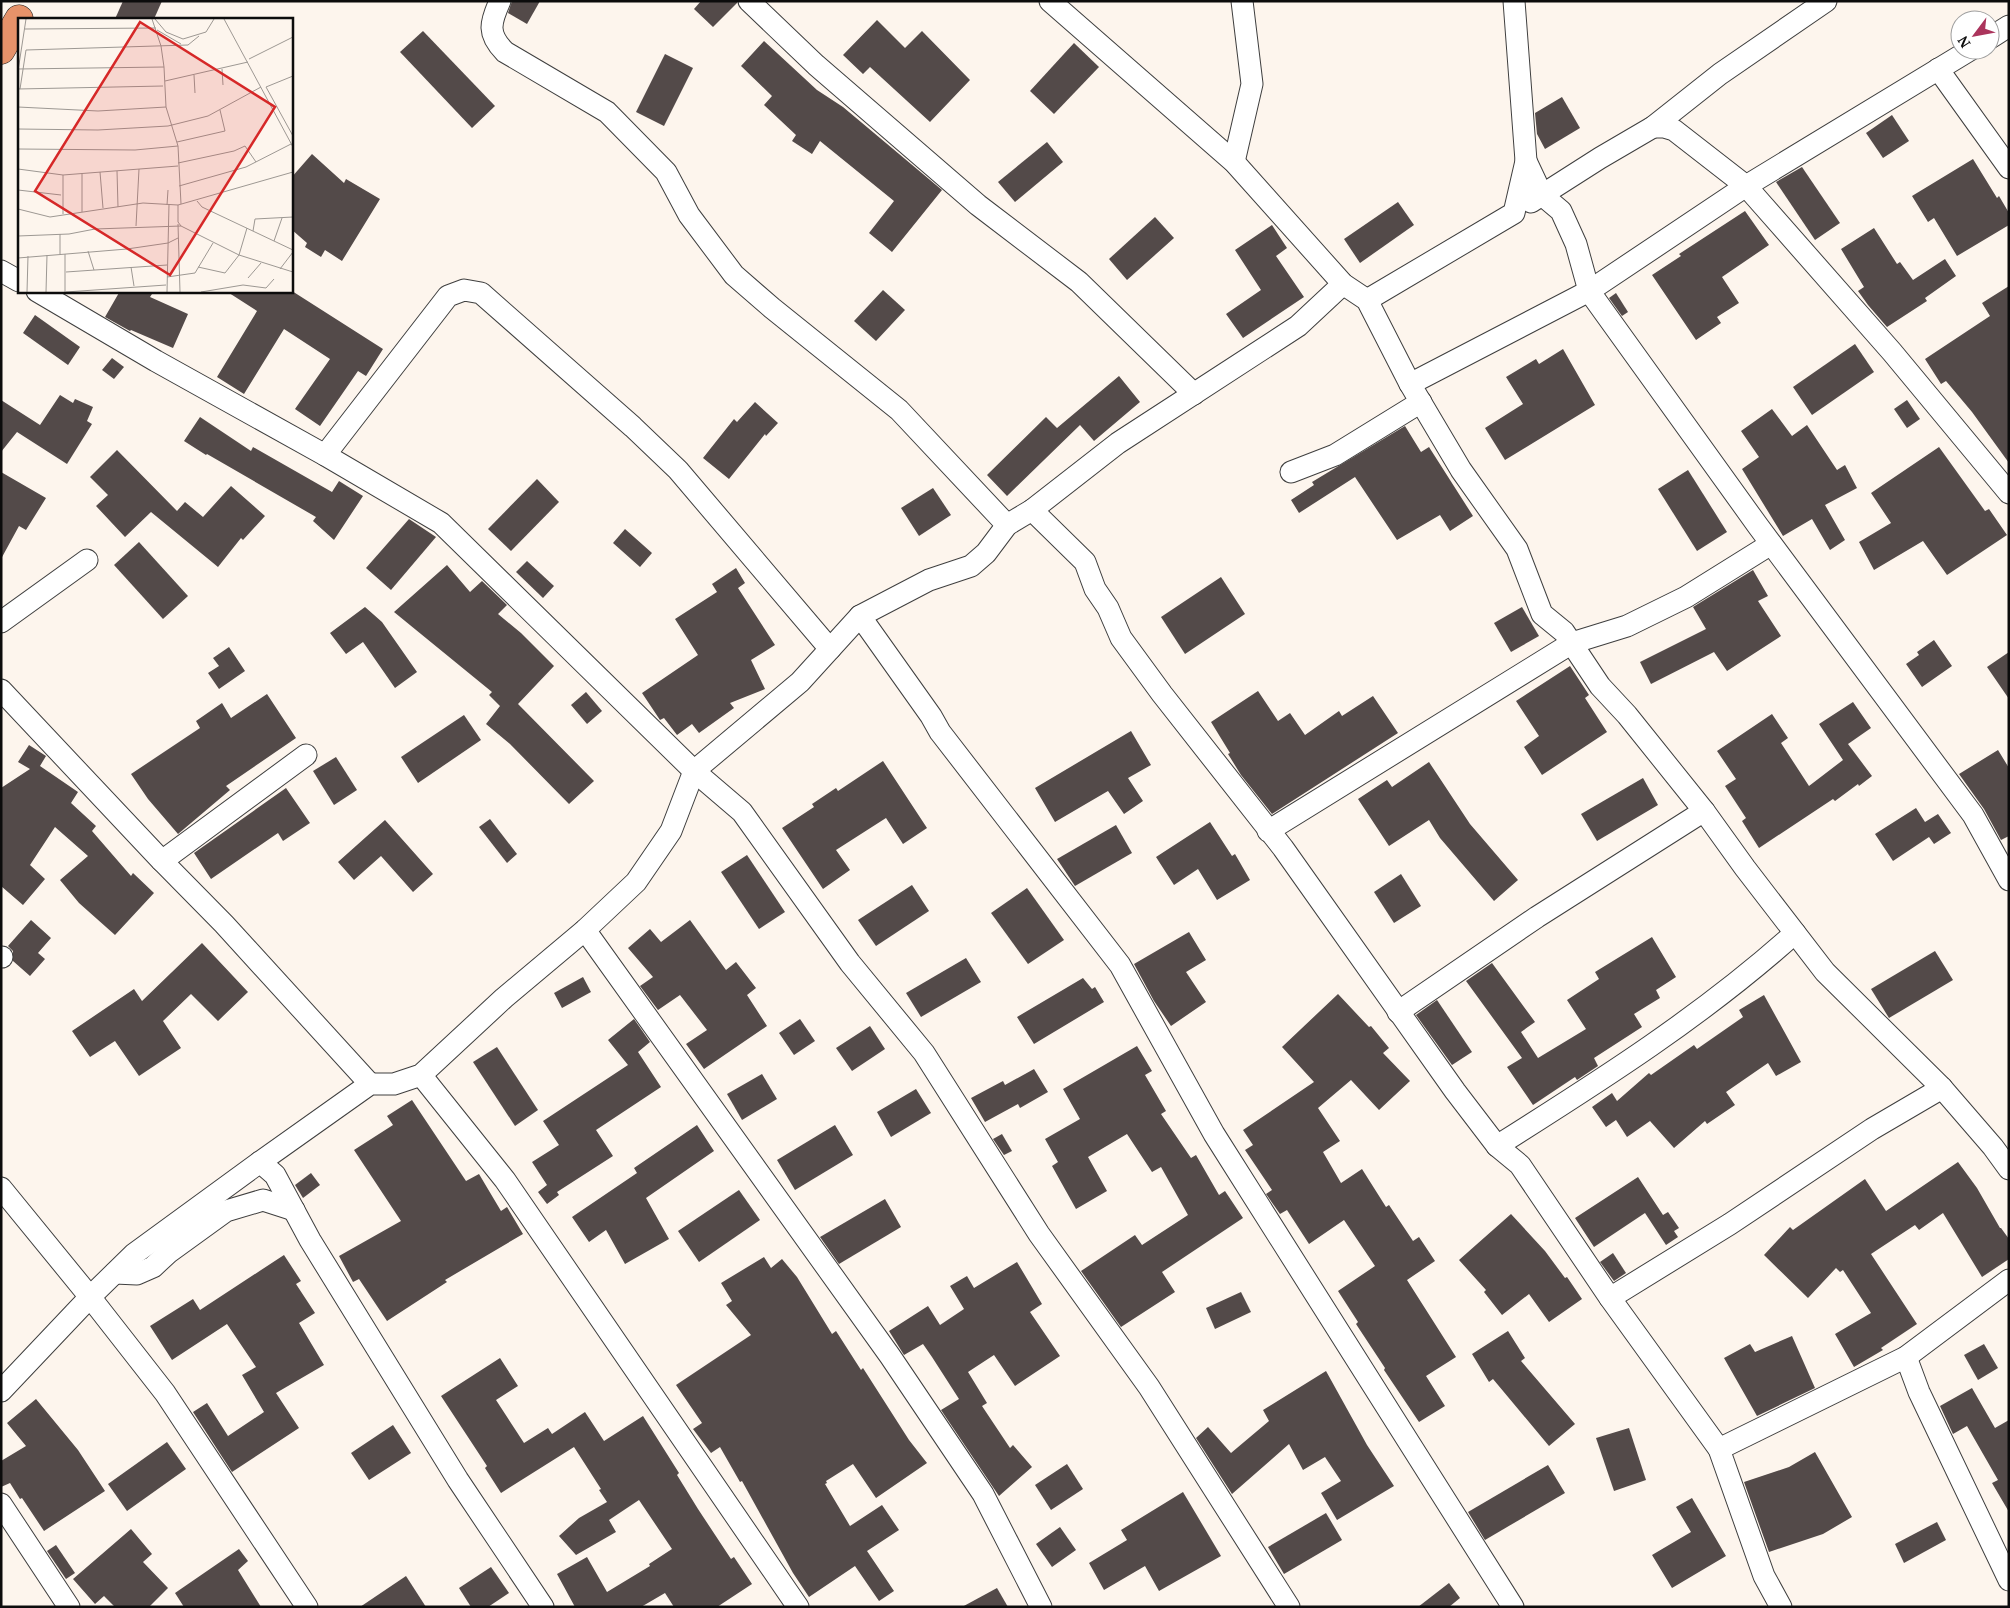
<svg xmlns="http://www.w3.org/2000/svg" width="2010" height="1608" viewBox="0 0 2010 1608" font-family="'PT Serif',serif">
<rect width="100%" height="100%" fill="#fdf5ed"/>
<g fill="#534a49">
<path d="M123,1h39l-8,18h-39z"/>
<path d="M512,1h28l-13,23 -19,-11z"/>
<path d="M701,1h36v2l-24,24 -19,-18z"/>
<path d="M877,20l28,28 17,-17 48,49 -40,42 -60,-55 -7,7 -20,-19z"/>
<path d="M423,31l72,75 -23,22 -72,-76z"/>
<path d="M764,41l53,49 26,17 99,83 -50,62 -23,-19 25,-32 -74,-60 -8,13 -20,-13 4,-6 -32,-30 8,-9 -31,-30z"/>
<path d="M1074,43l25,24 -45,47 -24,-23z"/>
<path d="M665,54l28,14 -29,58 -28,-14z"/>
<path d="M1562,97l18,31 -35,21 -8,-15 -2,-21z"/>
<path d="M1892,115l17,26 -26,17 -17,-25z"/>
<path d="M1047,142l16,20 -48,40 -17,-20z"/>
<path d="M312,154l32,29 2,-4 34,20 -38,62 -17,-11 -4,7 -16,-10 2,-4 -16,-14v-51z"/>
<path d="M1973,159l24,39 2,-2 10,17v12l-52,31 -23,-38 -6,4 -16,-26z"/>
<path d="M1802,167l38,56 -25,17 -39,-58z"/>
<path d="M1398,202l16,23 -54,38 -16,-24z"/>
<path d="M1745,211l24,34 -47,32 17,26 -22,14 4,6 -25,17 -44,-65 29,-19 -2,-2z"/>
<path d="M1155,217l19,21 -47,42 -18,-21z"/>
<path d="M1272,225l15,23 -11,8 28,41 -61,41 -17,-24 35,-24 -26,-40z"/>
<path d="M1874,228l23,36 3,-2 13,18 32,-21 11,17 -31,22 2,3 -40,26 -19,-22 -10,-14 6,-4 -23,-38z"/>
<path d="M2009,286v177l-37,-51 -26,-31 -5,3 -16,-25 65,-43 -8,-13z"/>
<path d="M883,290l22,20 -29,31 -22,-20z"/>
<path d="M120,291h34l-4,6 38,17 -15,34 -42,-18 -1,1 -25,-14z"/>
<path d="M226,291h66l91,58 -17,27 -8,-5 -38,55 -25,-17 35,-50 -46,-30 -40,65 -27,-17 40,-66z"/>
<path d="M1616,293l12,19 -6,4 -13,-18z"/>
<path d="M35,315l45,32 -12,18 -45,-32z"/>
<path d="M1855,344l19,28 -62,43 -19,-28z"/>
<path d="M1563,349l32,56 -90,55 -20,-32 38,-24 -17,-27 30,-18 3,5z"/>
<path d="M112,358l12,9 -10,12 -12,-9z"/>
<path d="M1119,376l21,26 -46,39 -14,-16 -73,71 -20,-21 59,-58 11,11z"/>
<path d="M60,395l13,8 2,-4 18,8 -6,14 5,3 -25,40 -50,-32 -16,20v-52l39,25z"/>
<path d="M1907,400l13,19 -13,9 -13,-19z"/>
<path d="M755,402l23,21 -12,13 -1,-2 -36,45 -26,-21 31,-39 3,3z"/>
<path d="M1772,409l20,27 15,-11 30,45 8,-5 12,23 -32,17 20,35 -15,10 -18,-31 -29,17 -41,-67 17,-12 -18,-26z"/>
<path d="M200,417l51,34 2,-4 79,45 7,-11 24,15 -29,44 -21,-19 3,-4 -109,-63 -1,1 -22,-14z"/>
<path d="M1405,426l16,26 8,-5 44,69 -23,15 -10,-16 -43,25 -42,-63 -56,36 -8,-13 23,-15 -2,-3z"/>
<path d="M1939,447l46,64 4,-2 18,26 -60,40 -24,-34 -49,29 -15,-28 32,-19 -20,-30z"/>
<path d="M117,450l60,61 8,-9 18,15 28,-31 34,30 -22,24 -2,-2 -23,29 -67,-55 -26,25 -29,-31 12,-11 -18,-18z"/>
<path d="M1688,470l39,62 -30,19 -39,-62z"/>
<path d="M1,472l45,26 -20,32 -7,-4 -18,33z"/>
<path d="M537,479l22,23 -48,49 -23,-22z"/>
<path d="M933,488l18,27 -32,21 -18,-28z"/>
<path d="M409,519l27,18 -45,53 -25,-22z"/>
<path d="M625,529l27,24 -12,14 -27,-24z"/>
<path d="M139,542l49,54 -25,23 -49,-54z"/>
<path d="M527,561l27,25 -11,12 -27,-26z"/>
<path d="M447,565l23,27 12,-11 25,24 -9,9 23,19 33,33 -36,38 76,77 -25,23 -59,-60 -24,-20 14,-18 -11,-11 3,-3 -98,-80z"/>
<path d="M736,568l9,15 -7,5 37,57 -24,15 14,29 -35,14 4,5 -35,25 -7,-9 -15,11 -13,-17 -4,2 -18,-27 56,-38 -23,-36 42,-27 -5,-8z"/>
<path d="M1753,570l15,26 -10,5 23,35 -54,35 -13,-19 -63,32 -11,-22 66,-33 -13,-22z"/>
<path d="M1221,577l24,37 -60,40 -24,-37z"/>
<path d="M365,607l17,15 35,50 -22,16 -32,-46 -17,12 -16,-21z"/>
<path d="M1522,607l17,29 -28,16 -17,-29z"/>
<path d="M1934,640l18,26 -30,21 -16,-23 13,-9 -2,-3z"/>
<path d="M229,647l16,24 -26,18 -11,-16 11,-7 -6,-8z"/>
<path d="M2009,652v47l-22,-32z"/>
<path d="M1570,666l19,29 -4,3 22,34 -65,43 -18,-28 15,-11 -23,-35z"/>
<path d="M1258,691l20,30 12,-8 15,22 34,-24 3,5 31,-20 25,37 -126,81 -31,-39 -13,-21 2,-1 -19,-31z"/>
<path d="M586,692l16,19 -15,13 -16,-19z"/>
<path d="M267,694l29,44 -70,48 4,4 -52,44 -30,-35 -17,-25 69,-46 -4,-7 26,-18 9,15z"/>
<path d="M1853,702l18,26 -23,16 24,32 -13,10 -1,-2 -23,17 -2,-2 -74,49 -17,-27 4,-3 -21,-32 11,-7 -19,-28 55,-37 16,24 -7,5 28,43 34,-26 -24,-36z"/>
<path d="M464,715l17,25 -63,43 -17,-26z"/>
<path d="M1131,731l20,34 -23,13 15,23 -19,13 -16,-23 -53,31 -20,-34z"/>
<path d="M29,745l17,11 -6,10 38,26 -7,11 25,23 -4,5 39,45 2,-3 21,20 -39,42 -36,-32 -19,-23 28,-24 -33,-29 -25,38 15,14 -22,26 -22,-19v-98l29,-19 -12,-7z"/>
<path d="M1998,750l11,18v68l-8,4 -17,-31 -25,-35z"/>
<path d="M336,757l21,33 -23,15 -21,-34z"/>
<path d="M883,761l44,67 -24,16 -17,-26 -50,32 14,20 -27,19 -41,-61 32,-21 -2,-3 24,-16 2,3z"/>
<path d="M1429,762l41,62 48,56 -24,21 -54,-63 -11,-18 -40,26 -31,-47 29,-19 5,7z"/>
<path d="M1643,778l15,27 -61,36 -16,-27z"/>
<path d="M286,788l24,35 -27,18 -5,-8 -67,46 -17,-26z"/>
<path d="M1916,808l9,14 13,-8 13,19 -17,11 -5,-7 -36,24 -18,-27z"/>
<path d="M490,819l27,35 -10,9 -28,-36z"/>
<path d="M385,820l48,54 -20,18 -32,-36 -27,24 -16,-18z"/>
<path d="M1210,822l22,34 3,-2 15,26 -33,20 -19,-31 -24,16 -18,-28z"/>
<path d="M1116,825l16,28 -57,33 -18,-27z"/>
<path d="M747,855l38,57 -26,17 -38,-57z"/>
<path d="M1401,874l20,32 -27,17 -20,-31z"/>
<path d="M912,885l17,26 -53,35 -18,-26z"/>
<path d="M1027,888l37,52 -36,24 -37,-51z"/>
<path d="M31,920l20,18 -13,15 7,6 -15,17 -17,-15v-10l-5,-5z"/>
<path d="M690,920l36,50 10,-8 20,26 -9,7 20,31 -63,43 -18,-25 21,-14 -27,-35 -22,15 -18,-24 13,-9 -25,-29 22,-19 11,13z"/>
<path d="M1189,932l17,28 -20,12 20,30 -35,24 -17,-25 -20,-37z"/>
<path d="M1652,937l24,40 -20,13 4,8 -26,16 8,13 -48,31 4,8 -21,14 -2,-3 -42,28 -26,-38 15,-9 -56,-77 26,-18 43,59 -14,10 17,26 48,-29 -19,-29 32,-21 -4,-7z"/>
<path d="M202,943l46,49 -30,29 -27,-27 -28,27 18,27 -42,28 -24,-35 -25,16 -18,-26 62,-42 8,12z"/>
<path d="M1935,951l18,29 -64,38 -18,-29z"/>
<path d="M966,958l15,24 -60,35 -15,-24z"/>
<path d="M583,977l8,15 -29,16 -8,-15z"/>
<path d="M1083,978l9,11 3,-2 9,15 -70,42 -17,-27z"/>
<path d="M1338,994l31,33 2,-1 18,22 -6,5 27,28 -31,29 -28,-30 -33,28 22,33 -17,11 18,31 21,-14 24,38 3,-2 24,36 6,-4 16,24 -28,19 49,77 -30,19 19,30 -26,16 -35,-52 1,-2 -29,-44 2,-2 -20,-31 37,-25 -31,-46 -35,24 -22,-34 -7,4 -14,-20 6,-4 -27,-40 8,-5 -10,-15 71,-48 -32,-35z"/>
<path d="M1764,995l37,67 -25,14 -8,-13 -42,29 9,13 -28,19 -2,-3 -31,27 -24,-27 -23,16 -11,-17 -10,7 -14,-20 20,-14 5,8 32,-28 2,2 43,-30 3,4 46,-32 -4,-7z"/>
<path d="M1437,1000l35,52 -20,13 -36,-50z"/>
<path d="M634,1019l16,23 -12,10 23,35 -65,43 17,26 -56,36 2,3 -12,9 -9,-12 9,-7 -15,-23 27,-17 -16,-24 85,-56 -20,-25z"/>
<path d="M800,1019l15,22 -21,14 -15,-22z"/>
<path d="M870,1026l15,23 -33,22 -16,-23z"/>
<path d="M1137,1046l15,25 -7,4 21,36 -5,3 30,44 5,-3 23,40 6,-4 18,27 -81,54 13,20 -54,35 -40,-56 54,-36 7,10 46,-30 -27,-48 -9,5 -25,-38 -39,23 19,34 -31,18 -24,-43 6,-4 -13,-23 35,-20 -17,-30z"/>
<path d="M497,1047l41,63 -23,16 -42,-64z"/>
<path d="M1034,1069l14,23 -28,16 -2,-4 -33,18 -14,-24 32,-17 2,4z"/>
<path d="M762,1074l15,25 -35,21 -15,-26z"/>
<path d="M916,1089l15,24 -40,24 -14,-25z"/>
<path d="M412,1100l54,81 13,-7 22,37 6,-4 16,27 -78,46 2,2 -60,39 -28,-42 -6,3 -14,-26 62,-35 -47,-71 39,-25 -6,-9z"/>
<path d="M697,1125l17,26 -68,47 23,41 -44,25 -19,-34 -17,12 -17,-25 65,-44 -3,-5z"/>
<path d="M835,1125l18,30 -58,35 -18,-30z"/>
<path d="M1002,1134l10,17 -8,4 -11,-16z"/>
<path d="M1958,1162l19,26 23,40h1l8,11v20l-27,18 -39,-64 -24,17 -4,-5 -44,29 46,70 -36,24 2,2 -29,17 -19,-33 36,-21 -28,-43 -3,2 -4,-4 -28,30 -44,-43 26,-28 3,3 72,-51 21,32z"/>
<path d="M311,1173l9,12 -17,13 -8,-13z"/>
<path d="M1638,1177l25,38 5,-3 11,16 -5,3 4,6 -12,8 -21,-32 -51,34 -19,-29z"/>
<path d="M739,1190l21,30 -61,42 -21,-31z"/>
<path d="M885,1199l16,28 -62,37 -19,-27z"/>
<path d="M1511,1214l34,37 20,27 2,-1 15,22 -33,23 -20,-28 -27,21 -18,-23 2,-2 -27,-30z"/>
<path d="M1613,1253l13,20 -12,8 -14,-19z"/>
<path d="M284,1255l17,26 -5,3 19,29 -16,10 25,42 -48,28 23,35 -67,44 -39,-60 14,-9 21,33 36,-24 -22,-37 14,-8 -29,-43 -55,36 -22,-34 43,-27 7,11z"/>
<path d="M764,1257l7,11 11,-9 15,18 35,57 4,-3 25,39 2,-2 46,72 18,23 -51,35 -23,-34 -27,17 1,2 -2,1 25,42 32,-21 17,25 -32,21 27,40 -15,10 -24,-35 -46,31 -16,-24 -51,-92 -2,1 -20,-35 -9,6 -18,-24 9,-6 -26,-38 75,-50 -25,-30 6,-4 -11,-18z"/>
<path d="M1017,1262l25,42 -12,8 30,44 -45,30 -21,-31 -26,17 19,31 -5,3 28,42 3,-3 19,22 -33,29 -58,-86 18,-11 -27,-42 -9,-13 -19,11 -15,-24 39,-25 12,19 24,-16 -14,-23 17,-10 7,12z"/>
<path d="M1241,1292l10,20 -36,17 -9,-21z"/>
<path d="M1508,1331l17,27 -4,3 54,63 -26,22 -56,-67 -4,3 -17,-28z"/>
<path d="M1792,1336l23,52 -58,28 -33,-58 26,-14 5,8z"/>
<path d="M1984,1344l14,24 -20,12 -14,-25z"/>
<path d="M500,1358l18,28 -22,14 28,43 24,-15 4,6 33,-22 19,29 39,-25 36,57 -2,2 21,34 33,50 3,-2 18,27 -35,23h-43l-9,-14 -24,14h-66l-18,-33 30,-17 20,35 43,-26 -1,-2 23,-15 -33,-49 -30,20 7,12 -40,23 -17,-19 20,-18 28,-16 -8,-12 2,-1 -27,-42 -73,46 -16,-25 2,-2 -46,-70z"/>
<path d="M1326,1371l41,74 27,41 -57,34 -16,-27 20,-12 -16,-24 -22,13 -14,-26 -57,50 -36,-56 12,-11 23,26 38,-32 -6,-11z"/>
<path d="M1972,1388l23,40 14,-8v92l-17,-29 6,-3 -31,-54 -14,8 -13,-28z"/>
<path d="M36,1399l42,51 27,41 -61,40 -22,-33 -2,1 -10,-16 -9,4v-26l25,-15 -19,-23z"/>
<path d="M393,1425l18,28 -42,27 -18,-27z"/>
<path d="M1629,1428l17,52 -32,11 -18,-53z"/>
<path d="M167,1442l19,27 -59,42 -19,-27z"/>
<path d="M1815,1452l37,65 -29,17 -54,18 -25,-70 45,-15z"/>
<path d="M1067,1464l16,25 -32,21 -16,-25z"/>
<path d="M1548,1465l17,28 -80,47 -17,-28z"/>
<path d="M1183,1492l38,64 -62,35 -14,-25 -41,24 -15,-27 38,-23 -6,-10z"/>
<path d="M1692,1498l34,58 -54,32 -20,-33 39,-23 -15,-25z"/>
<path d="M1326,1513l16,27 -58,34 -16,-27z"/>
<path d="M1937,1522l9,18 -42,23 -9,-19z"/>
<path d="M1060,1527l16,23 -24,17 -16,-23z"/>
<path d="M131,1529l21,25 -9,8 25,26 -19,19h-34l-11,-11 -9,8 -22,-25z"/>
<path d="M56,1545l19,28 -9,6 -19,-28z"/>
<path d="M239,1549l9,12 -10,9 23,37h-77l-9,-14z"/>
<path d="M491,1567l18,26 -21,14h-17l-12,-19z"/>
<path d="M406,1576l20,31h-66z"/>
<path d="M1449,1583l11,15 -11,9h-31z"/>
<path d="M997,1588l11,19h-46z"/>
</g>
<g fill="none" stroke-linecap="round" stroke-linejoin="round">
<defs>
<g id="minor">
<path d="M500,1c-10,22 -13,33 5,51l102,60 59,60 23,43 45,60 38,33 127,102 108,115"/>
<path d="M749,1l67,64 162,140 101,77 115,112"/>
<path d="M1050,1l184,161 109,122 24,16 43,84 51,86 56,79 25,65 22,18 36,54 27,29 77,96 41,57 80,104 117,116 51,59 16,22"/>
<path d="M1990,38l19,-12"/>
<path d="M1938,69l71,99"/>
<path d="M1653,127h11l10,3 72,56 146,166 117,141"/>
<path d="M1526,161l16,34 19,16 15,33 13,47 169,235 215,289 36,65"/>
<path d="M1234,162l18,-78 -10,-83"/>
<path d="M1531,202l69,-44 53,-31 67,-53 106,-73"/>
<path d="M1,271l18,10"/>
<path d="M37,291l119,70 169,94 116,68 253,248 48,41 108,151 74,90 115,181 110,153 140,220"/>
<path d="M1367,300l147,-87 12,-52 -12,-160"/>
<path d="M1410,384l179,-93 157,-105 224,-136"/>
<path d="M325,455l123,-159 16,-6 17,3 152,134 45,43 152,179"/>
<path d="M1291,472l44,-17 86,-53"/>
<path d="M1032,510l53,52 10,27 13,19 13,30 41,56 121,154 172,243 42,55 23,19 90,133 109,151 45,127 17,31"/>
<path d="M860,616l71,100 9,16 180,233 94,169 299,473"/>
<path d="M1,622l86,-62"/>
<path d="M1,690l161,171 62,63 146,160"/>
<path d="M1268,831l304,-188 55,-17 59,-29 85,-53"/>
<path d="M162,861l144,-106"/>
<path d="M585,930l305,426 93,138 58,113"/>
<path d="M1,957h1"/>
<path d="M1398,1012l139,-95 167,-106"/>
<path d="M421,1075l84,105 293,427"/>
<path d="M1497,1146c103,-65 207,-131 298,-213"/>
<path d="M260,1162l110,-78h24l27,-9 83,-77 81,-68 51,-48 35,-51 23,-60 106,-89 60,-66 69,-36 42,-14 15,-13 21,-28 25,-15 86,-67 180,-117 45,-42"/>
<path d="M1,1188l89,109 75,96 142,214"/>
<path d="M115,1273l22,1 16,-7 15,-14 58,-42 37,-11 31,10"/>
<path d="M1610,1298l120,-74 142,-95 70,-41"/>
<path d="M1906,1357l13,35 90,188"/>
<path d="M1,1391l89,-94 44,-43 126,-92 15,13 35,65 148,240 85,127"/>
<path d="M1719,1449l187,-92 103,-77"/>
<path d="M1,1504l68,103"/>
</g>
<path id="trunk" d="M1,50l18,-31"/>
</defs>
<use href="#minor" stroke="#3f3f3f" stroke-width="23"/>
<use href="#trunk" stroke="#1d1d1d" stroke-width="29"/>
<use href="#minor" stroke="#fff" stroke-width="21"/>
<use href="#trunk" stroke="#e6926a" stroke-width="28"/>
</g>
<g transform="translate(18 18)">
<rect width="275" height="275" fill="#fdf5ed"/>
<path fill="none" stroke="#9d9893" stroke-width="1" d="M137,1l11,13 17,7 23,-7 8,-13M206,1l69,128M7,11l131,-1M139,12l24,14M231,41l44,-22M146,49l2,40 12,39 3,58M0,51l146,-2 -3,-21 -9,-27M204,51l1,16M0,53l8,-52M176,57l1,18M147,63l83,-19M248,69l27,-11M248,69l27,49M0,71l145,-3M2,71l6,-39 162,-5 11,-9M0,89l80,4 68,-4M0,111l80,1 70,-4 40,-10 53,-29M159,124l48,-11 -5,-21M0,131l117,1 43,-4M160,145l56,-12 11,-5 11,16M0,151l45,6 115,-9M99,153l1,36M82,154l3,36M64,155v39M161,168l67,-19 45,-23M0,172l43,5M179,183l5,6 91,43M149,187l1,-15M160,187v17l3,4 58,29 54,17M0,191l32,8 93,-14 35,2 115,-33M45,196v-39M160,206l2,68M118,208l3,-57M235,213l2,-12 38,-2M0,218l51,-2 26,-5 86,-3M256,223l8,-23M70,233l6,19M42,236v-20M47,236v38M0,240l109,-9 41,-6 10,-5M113,249l3,19M180,249l27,6 14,-18 8,-27M262,251l13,-17M48,254l101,-7M149,259l28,-4 18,-30M230,260l13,-15M9,274l1,-36M28,274l1,-37M48,274l100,-7M149,274l2,-88M183,274l42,-7 23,3 8,-9"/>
<path fill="#d62828" fill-opacity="0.15" stroke="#d62828" stroke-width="2.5" d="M122,4l135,85 -105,168 -135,-84z"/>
<rect width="275" height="275" fill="none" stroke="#0c0c0c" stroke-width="2.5"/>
</g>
<rect width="2010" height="1608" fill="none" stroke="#0c0c0c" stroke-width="5"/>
<g transform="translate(1975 35) rotate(238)"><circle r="24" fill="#ffffff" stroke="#9e9e9e"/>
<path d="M0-4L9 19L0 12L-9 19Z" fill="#ab345c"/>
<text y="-8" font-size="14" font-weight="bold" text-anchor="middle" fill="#0c0c0c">N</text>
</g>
</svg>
